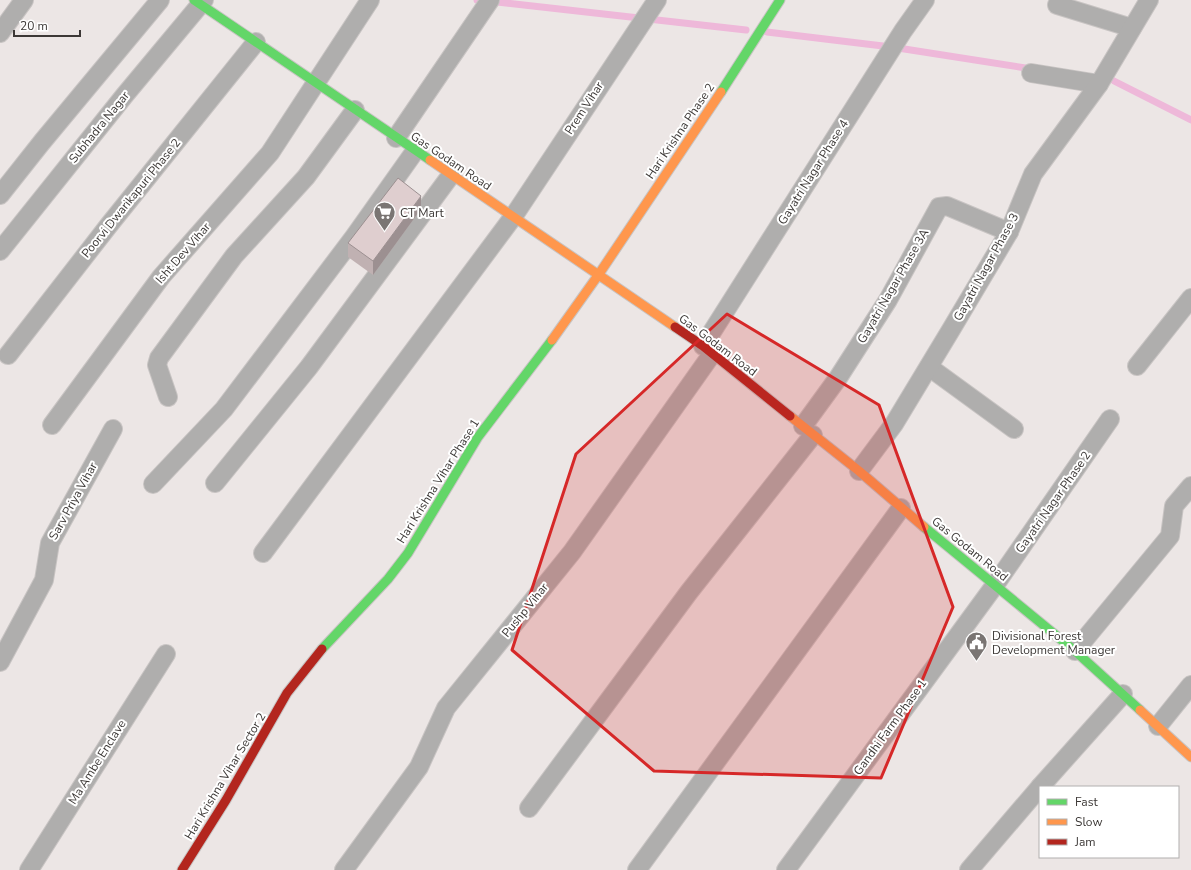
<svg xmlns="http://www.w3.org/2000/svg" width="1191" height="870" viewBox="0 0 1191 870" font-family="'Nunito Sans',sans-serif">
<rect width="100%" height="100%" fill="#ece6e5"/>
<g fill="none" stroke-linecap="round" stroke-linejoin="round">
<g stroke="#eeb8d9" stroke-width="7">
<path d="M477,0h1"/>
<path d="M497,2l249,28"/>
<path d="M767,32l116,14"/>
<path d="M898,48l134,21"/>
<path d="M1114,81l77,39"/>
</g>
<defs>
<g id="street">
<path d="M1057,5l75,23"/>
<path d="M0,33l24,-33"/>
<path d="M1031,73l68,11"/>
<path d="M396,138l94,-138"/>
<path d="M0,195l42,-53 118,-142"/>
<path d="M0,251l124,-155 80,-96"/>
<path d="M703,346l200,-315 22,-31"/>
<path d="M8,355l101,-130 147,-183"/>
<path d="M1137,366l54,-68"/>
<path d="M929,367l85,62"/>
<path d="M168,397l-11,-32 2,-7 75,-102 72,-79 49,-67"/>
<path d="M52,425l109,-148 109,-124 100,-153"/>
<path d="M803,426l35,-48 50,-78 51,-93 8,-1 62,26"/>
<path d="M859,471l35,-47 58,-96 57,-96 24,-58 66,-90 50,-84"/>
<path d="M215,483l94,-116 142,-192"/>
<path d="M153,484l71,-75 130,-172 61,-86"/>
<path d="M263,553l250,-336 144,-217"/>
<path d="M1075,651l95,-115 4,-30 17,-20"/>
<path d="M0,662l44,-82 6,-37 63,-114"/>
<path d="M1158,726l33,-41"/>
<path d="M1040,787l83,-93"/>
<path d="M529,808l160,-216 124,-157"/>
<path d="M29,870l137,-216"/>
<path d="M344,870l75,-103 27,-59 126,-156 140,-198"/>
<path d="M637,870l264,-362"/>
<path d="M786,870l209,-285 115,-166"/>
<path d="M969,870l71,-83"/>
</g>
<g id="fast">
<path d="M194,0l236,160"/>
<path d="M721,92l59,-92"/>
<path d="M924,527l151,124 65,59"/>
<path d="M322,649l66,-70 20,-26 70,-116 74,-97"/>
</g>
<g id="slow">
<path d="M430,160l245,167"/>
<path d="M552,340l47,-66 122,-182"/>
<path d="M790,416l69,55 65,56"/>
<path d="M1140,710l51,47"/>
</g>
<g id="jam">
<path d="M675,327l28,19 87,70"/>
<path d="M182,870l44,-70 61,-107 35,-44"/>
</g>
</defs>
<use href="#street" stroke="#c8c4c3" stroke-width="20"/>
<use href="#fast" stroke="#c8c4c3" stroke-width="11"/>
<use href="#slow" stroke="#c8c4c3" stroke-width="11"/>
<use href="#jam" stroke="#c8c4c3" stroke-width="11"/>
<use href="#street" stroke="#afaead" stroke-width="18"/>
<use href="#fast" stroke="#63d668" stroke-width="9"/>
<use href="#slow" stroke="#ff974d" stroke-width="9"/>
<use href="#jam" stroke="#b3261e" stroke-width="9"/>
</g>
<path fill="#c0b1b2" d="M421,209l-48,66 -25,-18v-14z"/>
<path fill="#9c9091" d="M421,196v13l-48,66v-14z"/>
<path fill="#dfcecf" stroke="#9c9091" d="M398,178l23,18 -48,65 -25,-18z"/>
<path fill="#d62828" fill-opacity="0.2" stroke="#d62828" stroke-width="3" stroke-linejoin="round" d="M727,314l152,91 74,202 -72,171 -227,-7 -142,-121 64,-196z"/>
<defs>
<symbol id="supermarket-pin" viewBox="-11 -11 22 30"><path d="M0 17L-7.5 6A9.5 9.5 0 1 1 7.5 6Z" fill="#7a7573" stroke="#fff"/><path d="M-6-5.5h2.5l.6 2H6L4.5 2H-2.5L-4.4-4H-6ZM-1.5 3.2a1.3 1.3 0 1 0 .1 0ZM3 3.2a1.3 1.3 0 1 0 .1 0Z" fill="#fff"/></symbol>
<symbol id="civic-pin" viewBox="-11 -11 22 30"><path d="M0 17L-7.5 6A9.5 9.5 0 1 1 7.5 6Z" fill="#7a7573" stroke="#fff"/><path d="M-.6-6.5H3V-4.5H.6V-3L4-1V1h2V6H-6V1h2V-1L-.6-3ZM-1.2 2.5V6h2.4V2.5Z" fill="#fff"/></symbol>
</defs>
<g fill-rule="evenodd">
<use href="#supermarket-pin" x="372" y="200" width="25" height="34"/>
<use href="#civic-pin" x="964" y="630" width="25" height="34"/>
</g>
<g text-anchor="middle" stroke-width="4" stroke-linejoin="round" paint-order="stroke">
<g font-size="12" fill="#3c3836" stroke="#fff">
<text transform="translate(584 108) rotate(-57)" y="4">Prem Vihar</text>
<text transform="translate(99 127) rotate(-51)" y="4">Subhadra Nagar</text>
<text transform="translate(680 131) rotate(-56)" y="4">Hari Krishna Phase 2</text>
<text transform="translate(451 161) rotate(34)" y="4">Gas Godam Road</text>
<text transform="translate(813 172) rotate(-58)" y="4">Gayatri Nagar Phase 4</text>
<text transform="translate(131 198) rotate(-51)" y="4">Poorvi Dwarikapuri Phase 2</text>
<text transform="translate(183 253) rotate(-49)" y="4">Isht Dev Vihar</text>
<text transform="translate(986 267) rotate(-61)" y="4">Gayatri Nagar Phase 3</text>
<text transform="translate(893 286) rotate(-60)" y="4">Gayatri Nagar Phase 3A</text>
<text transform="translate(718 345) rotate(37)" y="4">Gas Godam Road</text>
<text transform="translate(438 481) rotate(-58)" y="4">Hari Krishna Vihar Phase 1</text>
<text transform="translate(73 501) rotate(-61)" y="4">Sarv Priya Vihar</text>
<text transform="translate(1053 502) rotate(-55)" y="4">Gayatri Nagar Phase 2</text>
<text transform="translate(970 549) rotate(39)" y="4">Gas Godam Road</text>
<text transform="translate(525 610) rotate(-51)" y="4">Pushp Vihar</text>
<text transform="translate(890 727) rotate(-54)" y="4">Gandhi Farm Phase 1</text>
<text transform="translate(97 762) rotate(-58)" y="4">Ma Ambe Enclave</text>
<text transform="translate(225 776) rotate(-59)" y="4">Hari Krishna Vihar Sector 2</text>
</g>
<g font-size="12" fill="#3c3836" stroke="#fff" text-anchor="start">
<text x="400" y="217">CT Mart</text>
<text x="992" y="640">Divisional Forest<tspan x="992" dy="14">Development Manager</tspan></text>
</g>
</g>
<rect x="1039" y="786" width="140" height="72" fill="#ffffff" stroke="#b1afaf"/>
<rect x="1047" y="799" width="20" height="6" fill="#63d668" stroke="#b1afaf"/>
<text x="1075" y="806" font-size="12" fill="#3c3836">Fast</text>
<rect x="1047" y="819" width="20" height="6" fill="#ff974d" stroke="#b1afaf"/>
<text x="1075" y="826" font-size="12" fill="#3c3836">Slow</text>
<rect x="1047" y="839" width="20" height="6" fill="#b3261e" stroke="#b1afaf"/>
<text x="1075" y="846" font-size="12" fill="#3c3836">Jam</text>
<path d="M14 30v6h66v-6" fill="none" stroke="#3c3836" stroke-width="2"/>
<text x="20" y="30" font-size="12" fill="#3c3836" stroke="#ffffff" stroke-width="3" paint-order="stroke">20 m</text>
</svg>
